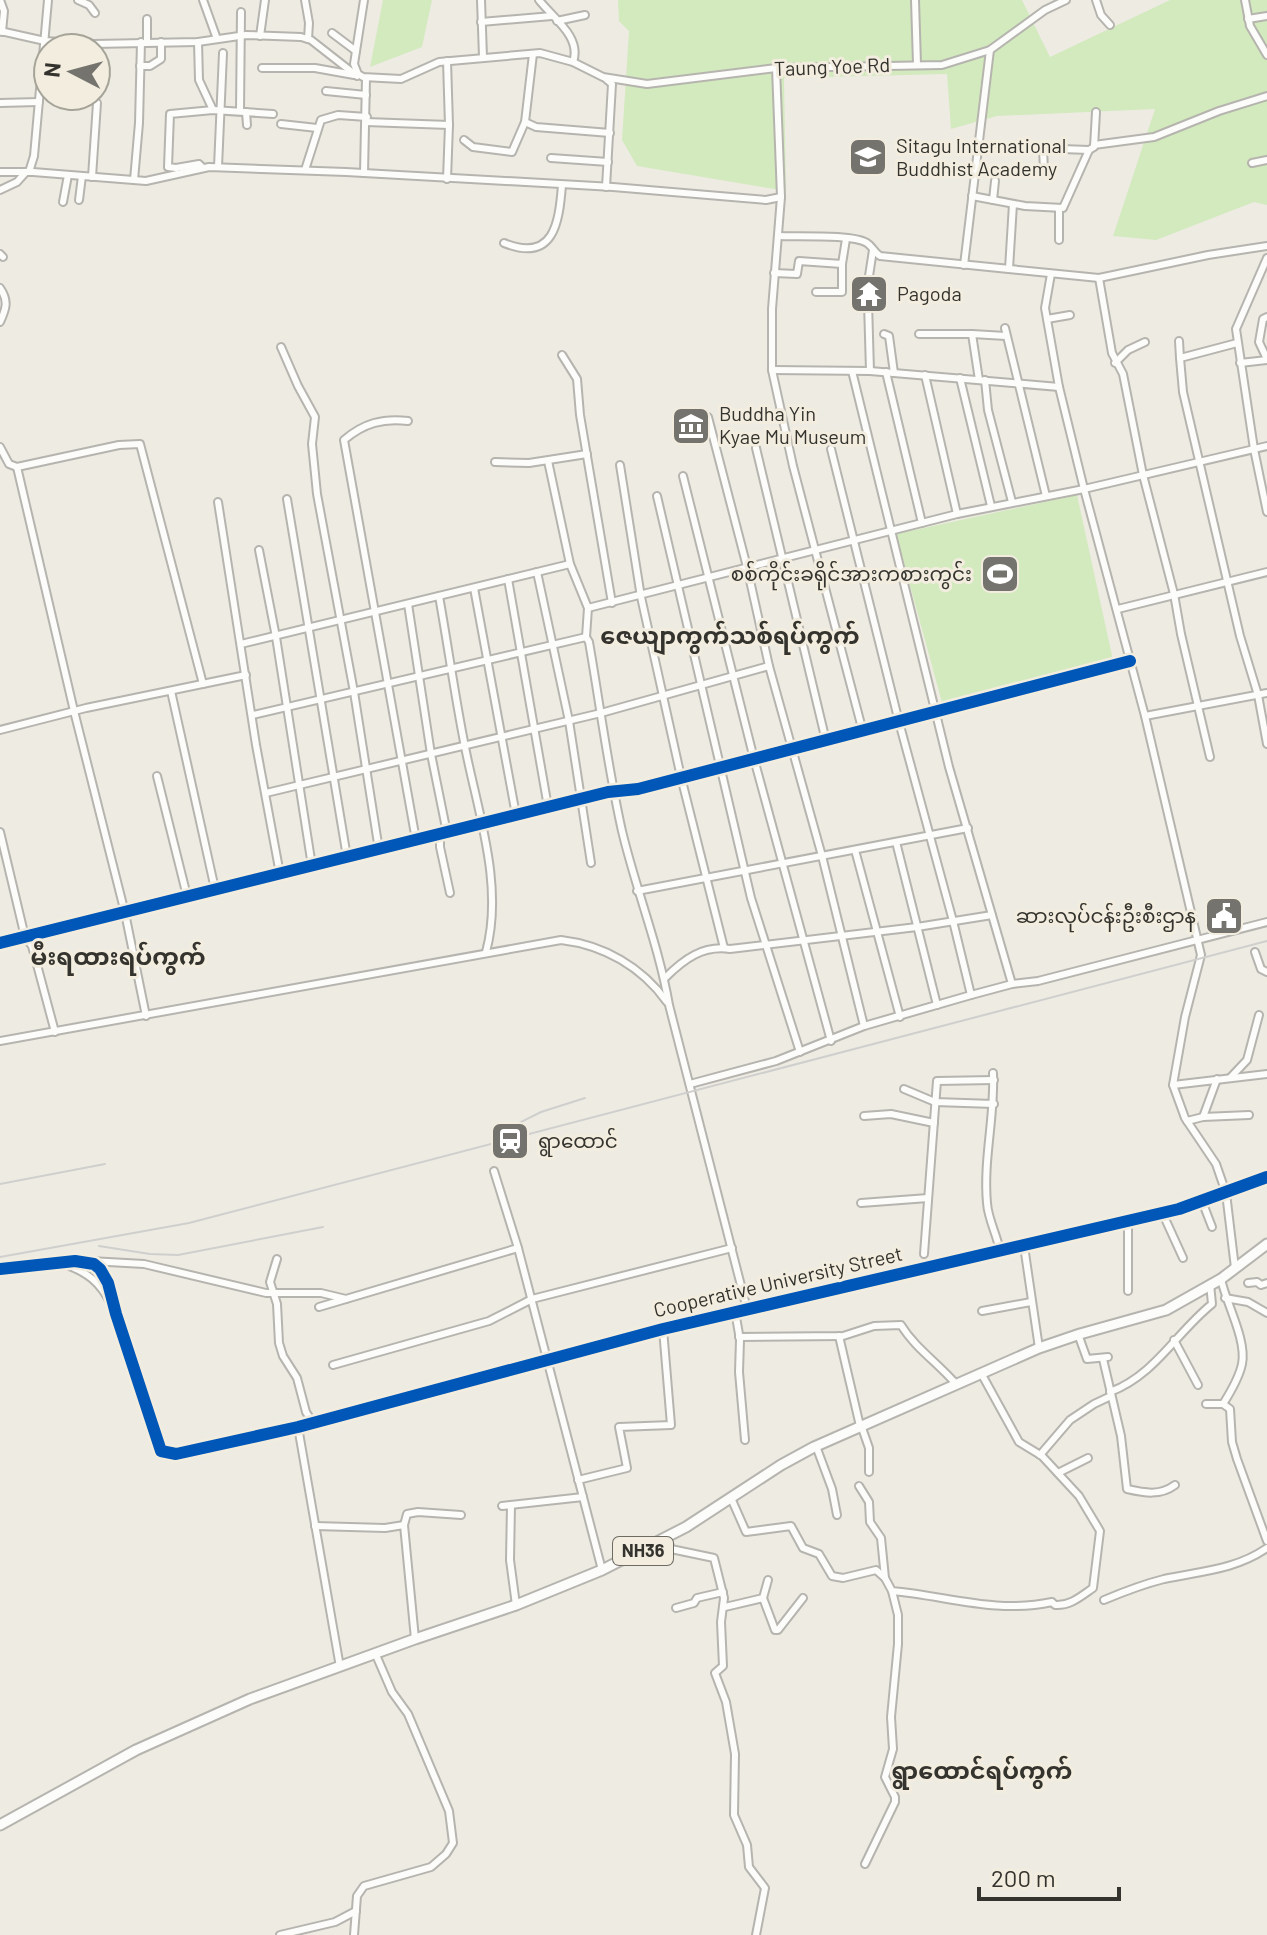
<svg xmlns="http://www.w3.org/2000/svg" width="1267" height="1935" viewBox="0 0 1267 1935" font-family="Barlow,'Noto Sans Myanmar',sans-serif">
<rect width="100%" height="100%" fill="#eeebe3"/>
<g fill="#d2eabe">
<path d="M383,0h49l-10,47 -52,20z"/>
<path d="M618,0h404l28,57 120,-57h97v205l-13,-3 -98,38 -43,-4 42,-127 -158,7 -46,13 -4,-55 -163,4 2,113 -149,-25 -15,-26 7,-109 -10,-10z"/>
<path d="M1077,495l36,165 -170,46 -47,-172z"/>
</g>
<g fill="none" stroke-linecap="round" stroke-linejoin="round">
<defs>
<g id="minor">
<path d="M0,0l4,11 -2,21"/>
<path d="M78,0l11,5 6,8"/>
<path d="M203,0l14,39"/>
<path d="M305,0l4,23 -1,16"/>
<path d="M364,0l-10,64 4,10 5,3 38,2 38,-17 101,-9 33,9 30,15 44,7 129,-16 166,-3 48,-15 55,-40 21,-10"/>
<path d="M481,0l2,57"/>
<path d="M539,0c14,18 43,37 34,62"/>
<path d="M915,0l2,64"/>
<path d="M1096,0l5,15 9,10"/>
<path d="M1245,0l5,26 17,29"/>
<path d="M147,19v23"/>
<path d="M1248,19l19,-3"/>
<path d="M557,21l28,-6"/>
<path d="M481,22l71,-6"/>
<path d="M0,31l45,10 48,3 105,-2 48,-7 55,2 10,3 46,36"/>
<path d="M332,33l24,18"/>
<path d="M260,36l5,-36"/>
<path d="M198,42l1,38 14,30"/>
<path d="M140,66h10l11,-7v-17"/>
<path d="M262,68h53l39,7"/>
<path d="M776,68l5,129 -9,112v61l21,96 70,266"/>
<path d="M605,78l7,6 -6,103"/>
<path d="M326,91l40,4"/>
<path d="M0,103l39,-1"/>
<path d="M240,111l1,-99"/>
<path d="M246,112l1,13"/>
<path d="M366,122l83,3"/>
<path d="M525,122l11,5 74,6"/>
<path d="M281,124l36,4"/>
<path d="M464,140l9,7 39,5 13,-30 8,-68"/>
<path d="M1094,145l60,-8 65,-26 48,-15"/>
<path d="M1034,148l55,2"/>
<path d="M1043,149l1,21"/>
<path d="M551,158l57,4"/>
<path d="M1252,163l15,-3"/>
<path d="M218,167l5,-114"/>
<path d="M203,168l-4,-4 -23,4 -8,-1 2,-53 43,-4 60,4"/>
<path d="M305,170l16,-50 17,-5 29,2"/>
<path d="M0,172h33l113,9 63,-14 137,5 267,15 153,13 15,-3"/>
<path d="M29,172l5,-16 14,-156"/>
<path d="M364,173l2,-95"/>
<path d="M92,177l5,-74"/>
<path d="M447,179l2,-54 -2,-64"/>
<path d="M134,180l5,-57 2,-81"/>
<path d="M0,190l17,-8 9,-10"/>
<path d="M972,196l53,10 38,2 26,-58 5,-3 2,-35"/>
<path d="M79,200l3,-24"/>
<path d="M993,200l2,-19"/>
<path d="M63,202l5,-27"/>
<path d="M778,236c20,1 74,-2 89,7 5,3 7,9 13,13l219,22 109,-23 59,-9"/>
<path d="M1059,240v-30"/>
<path d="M504,243c50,20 55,-20 58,-58"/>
<path d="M0,254l3,3"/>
<path d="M1267,258l-31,71 18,120 13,63"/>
<path d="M964,265l26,-215"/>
<path d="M1009,269l4,-65"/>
<path d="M774,273l23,1 2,-13 43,3 4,-25"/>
<path d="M1051,274l-6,34 14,79 25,102 61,227 56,239 -16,62 -12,68 12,33 31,46 10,29 9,75"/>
<path d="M1099,278l13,75 11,21 20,101 31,119 7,40 29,123"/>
<path d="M0,288c9,13 6,21 0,34"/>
<path d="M867,289l6,-39"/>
<path d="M816,292h26v-28"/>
<path d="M868,302l2,69"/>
<path d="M1267,317l-4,2 -4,23 8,17"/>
<path d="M1047,319l23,-4"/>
<path d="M1005,328l41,168"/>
<path d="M884,334l5,2 5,37"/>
<path d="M919,334h53l7,46"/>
<path d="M972,334l34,2"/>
<path d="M1179,341l1,17"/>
<path d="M1237,343l-53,14 -4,1 3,34 57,244 18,59 9,49"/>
<path d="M281,347l17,39 17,31 -3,27 5,50 37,198 25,158"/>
<path d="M562,355l15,24 3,36 32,188"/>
<path d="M1115,363l13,-13 17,-8"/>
<path d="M1240,363l27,-3"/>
<path d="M772,370l98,1 189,16"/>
<path d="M852,371l97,396 63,217"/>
<path d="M886,372l36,151"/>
<path d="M925,375l32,139"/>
<path d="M960,378l31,128"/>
<path d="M985,380l3,30 24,92"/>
<path d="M708,417l39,150 22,99 53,190 42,170"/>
<path d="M408,421c-25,-3 -44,2 -64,19l72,400"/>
<path d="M0,447l9,17 8,3 102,-22 21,-1 63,240"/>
<path d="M756,448l70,293"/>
<path d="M831,449l68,273 54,199 18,74"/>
<path d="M548,461l22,103 18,44 -2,29 3,5c11,63 19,127 33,189 14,59 37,115 47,174l78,304"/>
<path d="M495,462l34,1 58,-9"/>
<path d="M620,465l21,132 40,180 43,171"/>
<path d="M17,467l57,244 51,202 21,103"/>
<path d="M683,476l71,283 77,282"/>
<path d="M657,496l94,402 49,154"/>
<path d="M287,499l60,358"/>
<path d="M218,502l38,243 24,129"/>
<path d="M259,550l17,87 36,229"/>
<path d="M537,572l32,149 22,142"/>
<path d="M508,579l40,228"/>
<path d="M474,588l42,227"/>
<path d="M439,596c9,50 16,101 26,151 13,66 39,139 21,205"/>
<path d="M408,604l23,150 16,79"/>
<path d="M588,608l369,-94 127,-25 183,-43"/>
<path d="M1118,609l149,-37"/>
<path d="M241,644l329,-80"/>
<path d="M171,691l44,198"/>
<path d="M253,715l333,-78"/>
<path d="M1145,716l122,-23"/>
<path d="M0,730l86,-22 160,-33"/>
<path d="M157,776l30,120"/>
<path d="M266,793l335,-80 168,-47"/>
<path d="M0,832l25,105 7,9 23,86"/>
<path d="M440,834v13l10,46"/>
<path d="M896,842l41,163"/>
<path d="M855,850l45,167"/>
<path d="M637,891l331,-63"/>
<path d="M0,943l608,-151 30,-3 492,-128"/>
<path d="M1255,952l6,17 6,3"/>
<path d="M665,978c19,-19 38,-33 65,-29l187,-22 75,-12"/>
<path d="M0,1041l561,-101c43,5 81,27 106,62"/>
<path d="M993,1073c2,44 -10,86 -6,130 1,16 10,32 13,48"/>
<path d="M1231,1077l16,-17 12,-45"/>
<path d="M690,1084l86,-23 88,-35 107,-31 41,-11 26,-3 229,-59"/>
<path d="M1173,1085l94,-11"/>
<path d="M904,1089l31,13 59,2"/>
<path d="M864,1116l27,-2 43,9"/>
<path d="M1203,1117l14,-38"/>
<path d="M1187,1121l16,-4 46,-2"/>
<path d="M494,1171l24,77 84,322"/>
<path d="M1202,1201l10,26"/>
<path d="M861,1203l67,-5"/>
<path d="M1162,1212l21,46"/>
<path d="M1128,1220v71"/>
<path d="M1024,1246l15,102"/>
<path d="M924,1254l13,-173 57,-1"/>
<path d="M277,1259l-7,23 7,22 2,39 4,13 14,22 9,34 7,11"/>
<path d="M90,1261l54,3 122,29h55l25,6"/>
<path d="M64,1264c23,8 36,18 47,40"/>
<path d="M0,1269l75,-8 19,3 6,5 8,14 8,31 45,137 15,3 122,-27 365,-98 516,-120 88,-32"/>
<path d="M1248,1283l9,-1 4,3 6,-2"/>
<path d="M1225,1298l23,4 19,11"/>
<path d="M319,1307l199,-59"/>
<path d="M735,1311l5,29 -1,32 6,68"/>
<path d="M982,1311l49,-9"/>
<path d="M1078,1334l9,25 21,-2"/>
<path d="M839,1336l21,90"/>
<path d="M739,1337l104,-1 31,-10 27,-1c14,23 37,38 55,59"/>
<path d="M1174,1340l24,45"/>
<path d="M1103,1359l18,77 6,53c18,4 33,7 48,-4"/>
<path d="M333,1365l156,-44 43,-22 200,-51"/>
<path d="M1110,1392c45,-17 66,-59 102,-88l-2,-20"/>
<path d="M1206,1404h17c7,-11 16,-26 19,-40 5,-24 -16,-61 -21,-85"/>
<path d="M1223,1404l7,5 2,33 5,17 30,82"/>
<path d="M861,1425l8,23v24"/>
<path d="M298,1427l42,240"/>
<path d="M816,1446l16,43 5,26"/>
<path d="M1040,1455l30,-35 24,-16 17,-8"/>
<path d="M1058,1473l30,-15"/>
<path d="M578,1480l49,-12 -8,-41 52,-2 -8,-96"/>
<path d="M859,1486l10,16 1,20 11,16 4,40"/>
<path d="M731,1498l15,34 45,-6 12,22 16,6 13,22 11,2 33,-8 9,8 7,13c56,5 104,23 160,11l3,3c15,1 25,-8 38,-17l7,-57 -21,-35 -37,-40 -23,-14 -38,-69"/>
<path d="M511,1505l-1,55 6,45"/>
<path d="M502,1506l81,-9"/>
<path d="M315,1526l70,2 19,-3"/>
<path d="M667,1538l4,11 43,9 10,40 -3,24 2,44 -8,7 11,29 9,52 -1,61 13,30 2,22 16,21 -9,47"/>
<path d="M763,1598l12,32h3l25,-32"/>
<path d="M1104,1600c19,-8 40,-16 60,-21 37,-8 71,-9 103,-31"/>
<path d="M725,1607l38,-9 5,-18"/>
<path d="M676,1608l18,-5 3,-5 26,-6"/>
<path d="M415,1639l-11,-114 3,-11 11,-2 43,3"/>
<path d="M865,1864l30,-62v-5l-10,-20 8,-28 -2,-32 7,-73v-29l-6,-24"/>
<path d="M280,1935l55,-13 21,-11"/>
<path d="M354,1935l3,-39 7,-10 67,-19 15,-13 7,-11 -4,-32 -41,-97 -16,-22 -16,-37"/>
</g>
<path id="highway" d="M0,1825l136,-75 114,-51 165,-60 101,-34 86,-35 84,-43 95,-62 33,-18 225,-99 41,-14 86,-24 55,-31 46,-35"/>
</defs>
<use href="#minor" stroke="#b6b4ae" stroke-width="10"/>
<use href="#highway" stroke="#b6b4ae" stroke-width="13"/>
<use href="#minor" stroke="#fcfcfb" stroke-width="6"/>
<use href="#highway" stroke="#fcfcfb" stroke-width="9"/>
<g stroke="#cfcfcd" stroke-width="2">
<path d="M495,1135l46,-23 44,-14"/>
<path d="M0,1184l105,-20"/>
<path d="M99,1246l51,8 28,1 145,-28"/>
<path d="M0,1257l189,-34 1078,-282"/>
</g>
<defs>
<g id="cycleway">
<path d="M0,943l608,-151 30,-3 492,-128"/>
<path d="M0,1269l75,-8 19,3 6,5 8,14 8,31 45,137 15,3 122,-27 365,-98 516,-120 88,-32"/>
</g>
</defs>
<use href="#cycleway" stroke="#f2eddf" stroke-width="17"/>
<use href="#cycleway" stroke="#0057b8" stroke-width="12"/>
</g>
<defs>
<symbol id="university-square" viewBox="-11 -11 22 22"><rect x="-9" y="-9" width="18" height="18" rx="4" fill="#75736d" stroke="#f2eddf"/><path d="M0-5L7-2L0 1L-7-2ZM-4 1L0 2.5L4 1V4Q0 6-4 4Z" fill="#fff"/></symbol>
<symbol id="temple-square" viewBox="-11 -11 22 22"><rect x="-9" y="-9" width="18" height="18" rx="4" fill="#75736d" stroke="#f2eddf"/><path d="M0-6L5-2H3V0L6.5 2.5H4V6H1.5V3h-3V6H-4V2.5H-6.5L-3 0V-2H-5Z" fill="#fff"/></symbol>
<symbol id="museum-square" viewBox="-11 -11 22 22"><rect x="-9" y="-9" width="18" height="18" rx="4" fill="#75736d" stroke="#f2eddf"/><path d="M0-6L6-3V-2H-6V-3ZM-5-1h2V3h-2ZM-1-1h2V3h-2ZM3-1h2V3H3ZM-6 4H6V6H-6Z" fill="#fff"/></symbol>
<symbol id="stadium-square" viewBox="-11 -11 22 22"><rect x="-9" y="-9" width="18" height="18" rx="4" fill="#75736d" stroke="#f2eddf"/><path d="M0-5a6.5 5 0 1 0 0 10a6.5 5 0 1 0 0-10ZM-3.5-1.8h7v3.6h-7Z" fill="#fff"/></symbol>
<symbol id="civic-square" viewBox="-11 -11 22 22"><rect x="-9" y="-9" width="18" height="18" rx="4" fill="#75736d" stroke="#f2eddf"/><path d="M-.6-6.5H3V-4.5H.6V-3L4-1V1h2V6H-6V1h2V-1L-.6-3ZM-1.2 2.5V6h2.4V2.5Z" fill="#fff"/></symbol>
<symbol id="station-square" viewBox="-11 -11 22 22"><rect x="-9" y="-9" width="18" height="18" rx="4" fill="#75736d" stroke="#f2eddf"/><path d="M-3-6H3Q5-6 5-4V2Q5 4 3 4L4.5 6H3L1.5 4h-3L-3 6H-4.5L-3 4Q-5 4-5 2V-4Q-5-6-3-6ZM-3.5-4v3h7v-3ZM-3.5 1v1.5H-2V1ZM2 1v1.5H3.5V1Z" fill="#fff"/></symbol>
</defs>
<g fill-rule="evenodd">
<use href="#university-square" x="846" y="135" width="44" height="44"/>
<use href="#temple-square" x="847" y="272" width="44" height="44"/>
<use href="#museum-square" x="669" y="404" width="44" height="44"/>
<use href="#stadium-square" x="978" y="552" width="44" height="44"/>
<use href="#civic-square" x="1202" y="894" width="44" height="44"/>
<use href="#station-square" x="488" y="1119" width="44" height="44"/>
</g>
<g text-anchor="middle" stroke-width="6" stroke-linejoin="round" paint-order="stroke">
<rect fill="#f2eddf" stroke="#6d6b63" stroke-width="2" x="613" y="1537" width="60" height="28" rx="6"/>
<g font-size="18" font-weight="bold" fill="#34332e">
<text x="643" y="1557">NH36</text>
</g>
<g font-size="20" fill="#34332e" stroke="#f2eddf">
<text transform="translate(832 67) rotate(-2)" y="7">Taung Yoe Rd</text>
<text transform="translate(778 1282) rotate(-13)" y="7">Cooperative University Street</text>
</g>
<g font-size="20" fill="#34332e" stroke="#f2eddf" text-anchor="start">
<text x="896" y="153">Sitagu International<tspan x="896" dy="23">Buddhist Academy</tspan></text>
<text x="897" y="301">Pagoda</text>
<text x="719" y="421">Buddha Yin<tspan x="719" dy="23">Kyae Mu Museum</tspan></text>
<text x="972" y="581" text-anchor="end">စစ်ကိုင်းခရိုင်အားကစားကွင်း</text>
<text x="1196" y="923" text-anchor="end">ဆားလုပ်ငန်းဦးစီးဌာန</text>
<text x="538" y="1148">ရွာထောင်</text>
</g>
<g font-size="24" font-weight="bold" fill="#34332e" stroke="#f2eddf">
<text x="730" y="644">ဇေယျာကွက်သစ်ရပ်ကွက်</text>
<text x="118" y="965">မီးရထားရပ်ကွက်</text>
<text x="982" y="1779">ရွာထောင်ရပ်ကွက်</text>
</g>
</g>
<g transform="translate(72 72) rotate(276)"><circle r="38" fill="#f2eddf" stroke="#a6a398" stroke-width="2"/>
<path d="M0-6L14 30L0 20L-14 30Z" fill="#75736d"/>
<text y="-12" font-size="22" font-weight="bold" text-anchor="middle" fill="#34332e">N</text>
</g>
<path d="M979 1887v12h140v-12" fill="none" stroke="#34332e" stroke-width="4"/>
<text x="991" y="1887" font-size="24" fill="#34332e" stroke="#f2eddf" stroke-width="6" paint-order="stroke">200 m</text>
</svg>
